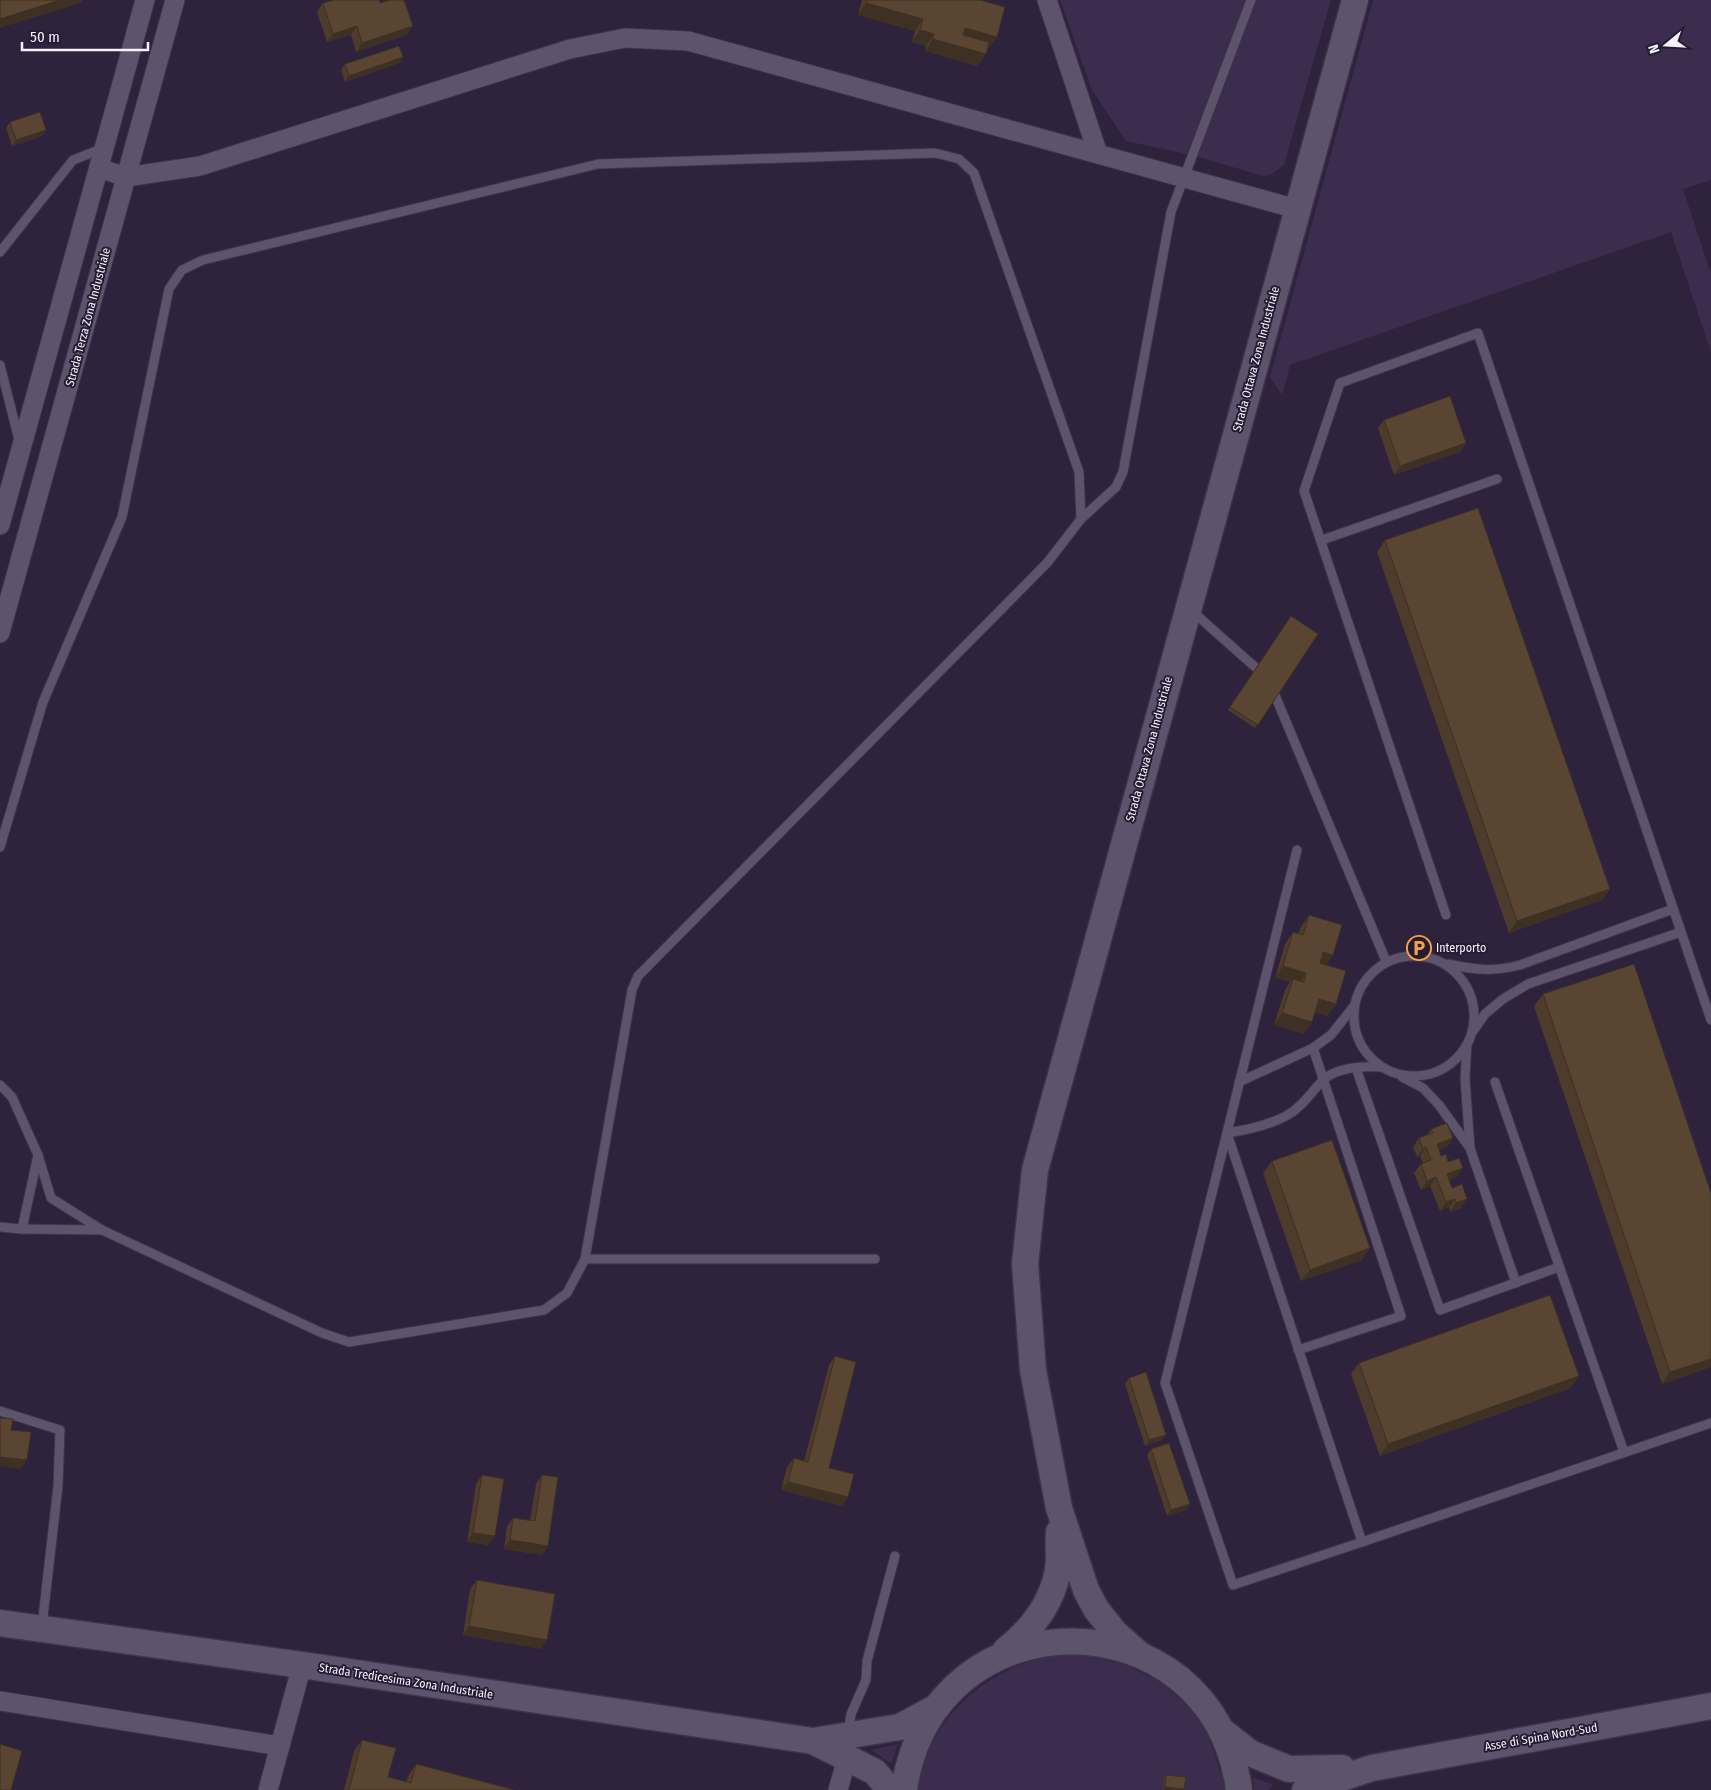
<svg xmlns="http://www.w3.org/2000/svg" width="1711" height="1790" viewBox="0 0 1711 1790" font-family="'Fira Sans Condensed',sans-serif">
<rect width="100%" height="100%" fill="#241c31"/>
<rect fill="#2e223d" x="0" y="0" width="1711" height="1790"/>
<g fill="#3c2d4f">
<path d="M1060,0h271l-47,165 -14,10 -7,1 -71,-21 -66,-14 -34,-51z"/>
<path d="M1373,0h338v180l-28,9 28,85v78l-40,-120 -381,133 -8,30 -12,-18z"/>
<path d="M1086,1656l37,8 34,16 29,24 22,30 18,56h-307c6,-67 64,-120 128,-133 12,-2 26,-1 39,-1z"/>
<path d="M898,1744l-7,20 -20,-14z"/>
<path d="M1253,1778l21,7 -7,5h-13z"/>
</g>
<g fill="none" stroke-linecap="round" stroke-linejoin="round">
<defs>
<g id="service">
<path d="M0,252l73,-92 31,-12"/>
<path d="M0,365l19,75"/>
<path d="M1322,540l175,-61"/>
<path d="M1192,611l72,64"/>
<path d="M1272,688l114,273"/>
<path d="M0,847l43,-145 79,-185 47,-228 13,-19 21,-10 395,-96 337,-11 24,6 15,14 105,299 2,47 35,-32 7,-15 48,-260 80,-212"/>
<path d="M1297,850l-132,533 68,202 129,-43 -135,-409c20,-3 40,-7 59,-17 15,-8 25,-23 36,-35 14,-14 40,-15 59,-14"/>
<path d="M1446,915l-142,-424 36,-108 138,-50 233,687"/>
<circle cx="1414" cy="1016" r="60"/>
<path d="M1448,964c28,6 44,8 72,1l153,-56"/>
<path d="M1474,1030l11,-16 18,-15 25,-15 153,-52"/>
<path d="M1467,1044l-2,34 5,70 46,135"/>
<path d="M1356,1068l84,242 119,-43"/>
<path d="M1402,1077l21,11 16,17 31,43"/>
<path d="M1239,1082l74,-34 18,-13 23,-29"/>
<path d="M1495,1082l129,370"/>
<path d="M0,1085l12,12 26,58 -16,74 -22,-2"/>
<path d="M38,1155l13,43 51,32 220,103 27,9 195,-32 23,-17 18,-34 47,-269 6,-14 409,-413 34,-44"/>
<path d="M22,1229l80,1"/>
<path d="M585,1259h290"/>
<path d="M1298,1350l103,-34 -88,-268"/>
<path d="M0,1411l60,19 -2,56 -16,140"/>
<path d="M1362,1542l349,-119"/>
<path d="M848,1733l3,-19 15,-34 1,-19 28,-105"/>
</g>
<g id="minor">
<path d="M1047,0l51,154"/>
<path d="M99,168l27,9 74,-11 370,-117 55,-11 63,3 609,168"/>
<path d="M0,525l145,-525"/>
<path d="M0,633l175,-633"/>
<path d="M0,1701l280,45"/>
<path d="M268,1790l34,-125"/>
<path d="M838,1790l9,-32"/>
</g>
<g id="secondary">
<path d="M0,1623l302,42 511,76 87,-14 37,-20"/>
<path d="M1006,1650c25,-20 46,-47 52,-80 2,-12 0,-26 1,-38"/>
<path d="M1139,1654l-24,-21 -19,-24 -10,-19 -27,-82 -26,-138 -8,-106 10,-94 320,-1170"/>
<path d="M1222,1731l28,22 39,16 53,-1"/>
<path d="M813,1741l62,31 15,18"/>
<path d="M904,1790c28,-199 309,-197 335,0"/>
<path d="M1305,1790l67,-22 339,-62"/>
</g>
</defs>
<use href="#service" stroke="#3d3546" stroke-width="11"/>
<use href="#minor" stroke="#3d3546" stroke-width="21"/>
<use href="#secondary" stroke="#3d3546" stroke-width="29"/>
<use href="#service" stroke="#5d536c" stroke-width="9"/>
<use href="#minor" stroke="#5d536c" stroke-width="19"/>
<use href="#secondary" stroke="#5d536c" stroke-width="26"/>
</g>
<g fill="#4d3b2b">
<path d="M862,0h118l9,48h-2l-1,6 -9,12 -52,-15 1,-5 -14,-4 3,-11 -57,-16z"/>
<path d="M323,3h57l33,23 -7,9 -50,17 -5,-17 -24,7 -10,-30z"/>
<path d="M403,57l-4,6 -54,19 -4,-12 4,-6z"/>
<path d="M10,122l36,8 -4,6 -30,10 -6,-18z"/>
<path d="M1384,420l82,23 -6,9 -66,23 -16,-47z"/>
<path d="M1385,540l225,349 -8,11 -93,33 -132,-381z"/>
<path d="M1291,616l27,18 -63,94 -27,-18z"/>
<path d="M1309,915l24,40 -7,10 10,39 -9,12 -12,-4 -3,10 -8,12 -30,-9 11,-35 5,-8 -15,-4 10,-34 8,-12 5,2 3,-7z"/>
<path d="M1543,994l168,199v174l-49,17 -128,-378z"/>
<path d="M1431,1129l22,9 -6,9 -8,3 2,6 7,6 15,6 -6,9 -8,3 12,28 -11,4 -1,-5 -9,4 -10,-25 -9,4 -7,-17 7,-9 2,-1 -3,-7 -3,1 -4,-10 6,-9 8,-3z"/>
<path d="M1272,1161l90,99 -61,21 -38,-108z"/>
<path d="M835,1356l-6,112 19,29 -6,9 -61,-16 6,-23 7,-9 10,3 25,-96z"/>
<path d="M1359,1363l212,25 -191,68 -29,-82z"/>
<path d="M1129,1378l33,62 -17,6 -20,-62z"/>
<path d="M1151,1449l39,55 -4,6 -19,6 -20,-61z"/>
<path d="M482,1475l7,70 -22,-3 9,-58z"/>
<path d="M542,1475l6,71 -6,9 -38,-6 3,-23 6,-8 17,2 6,-36z"/>
<path d="M477,1580l64,69 -78,-14 7,-46z"/>
<path d="M362,1740l26,37 18,5 2,-6 8,-12 99,26h-171l10,-39z"/>
<path d="M1166,1775l18,14 -1,1h-20l1,-12z"/>
</g>
<g fill="#3e3023">
<path d="M60,0h23l-2,3 -81,25v-9z"/>
<path d="M866,3l57,16 -8,12 -57,-16z"/>
<path d="M357,26l-6,9 -24,7 6,-8z"/>
<path d="M413,26l-7,9 -50,17 6,-9z"/>
<path d="M965,28l32,9 -8,11 -33,-9z"/>
<path d="M920,30l14,4 -8,12 -14,-4z"/>
<path d="M933,39l53,15 -9,12 -52,-15z"/>
<path d="M403,57l-4,6 -54,19 4,-6z"/>
<path d="M46,130l-4,6 -30,10 4,-6z"/>
<path d="M1466,443l-6,9 -66,23 6,-9z"/>
<path d="M1610,889l-8,11 -93,33 8,-12z"/>
<path d="M1323,952l10,3 -8,12 -10,-3z"/>
<path d="M1283,966l23,7 -8,11 -5,-5 -3,3 -15,-4z"/>
<path d="M1319,999l17,5 -9,12 -16,-5z"/>
<path d="M1282,1013l30,9 -8,12 -30,-9z"/>
<path d="M1453,1138l-6,9 -17,6 7,-9z"/>
<path d="M1426,1147l-6,9 -3,1 6,-8z"/>
<path d="M1463,1168l-6,9 -16,6 6,-9z"/>
<path d="M1436,1177l-6,9 -9,4 6,-9z"/>
<path d="M1455,1199l-6,8 -9,4 6,-9z"/>
<path d="M1467,1199l-6,9 -11,4 6,-9z"/>
<path d="M1370,1248l-8,12 -61,21 9,-11z"/>
<path d="M1711,1359v8l-49,17 8,-12z"/>
<path d="M1579,1376l-8,12 -191,68 8,-12z"/>
<path d="M1166,1435l-4,5 -17,6 4,-6z"/>
<path d="M0,1457l27,3 -6,9 -21,-3z"/>
<path d="M788,1482l60,15 -6,9 -61,-16z"/>
<path d="M1190,1504l-4,6 -19,6 4,-6z"/>
<path d="M473,1533l22,3 -6,9 -22,-3z"/>
<path d="M510,1540l38,6 -6,9 -38,-6z"/>
<path d="M469,1626l78,14 -6,9 -78,-14z"/>
<path d="M1165,1787l19,2 -1,1h-20z"/>
</g>
<g fill="#594532" stroke="#3e3023">
<path d="M0,0h60l-60,19z"/>
<path d="M334,0h45l1,3 10,-3h14l9,26 -51,17 -5,-17 -24,8 -10,-31z"/>
<path d="M867,0h113l25,7 -8,30 -32,-9 -2,7 26,7 -3,12 -53,-15 1,-5 -14,-4 3,-11 -57,-16z"/>
<path d="M399,46l4,11 -54,19 -4,-12z"/>
<path d="M40,112l6,18 -30,10 -6,-18z"/>
<path d="M1450,396l16,47 -66,23 -16,-46z"/>
<path d="M1478,508l132,381 -93,32 -132,-381z"/>
<path d="M1291,616l27,18 -60,91 -28,-18z"/>
<path d="M1309,915l33,10 -9,30 -10,-3 -3,11 26,8 -10,33 -17,-5 -7,23 -30,-9 11,-34 11,3 2,-9 -23,-7 10,-34 10,3z"/>
<path d="M1634,964l77,229v166l-41,13 -127,-378z"/>
<path d="M1447,1123l6,15 -16,6 4,12 5,-2 2,8 11,-4 4,10 -16,6 5,14 10,-4 5,15 -11,4 -1,-4 -9,3 -10,-25 -9,4 -6,-17 10,-4 -5,-13 -3,2 -4,-11 14,-5 -2,-4z"/>
<path d="M1332,1140l38,108 -60,22 -38,-109z"/>
<path d="M1550,1295l29,81 -191,68 -29,-81z"/>
<path d="M835,1356l21,6 -27,106 25,6 -6,23 -60,-15 6,-24 14,4z"/>
<path d="M1146,1372l20,63 -17,5 -20,-62z"/>
<path d="M0,1418l13,1 -2,11 20,2 -4,28 -27,-3z"/>
<path d="M1169,1443l21,61 -19,6 -20,-61z"/>
<path d="M482,1475l22,4 -9,57 -22,-3z"/>
<path d="M542,1475l16,2 -10,69 -38,-6 3,-22 22,3z"/>
<path d="M477,1580l78,14 -8,46 -78,-14z"/>
<path d="M362,1740l34,8 -8,29 23,6 5,-19 99,26h-166z"/>
<path d="M0,1744l22,7 -11,39h-11z"/>
<path d="M1166,1775l20,2 -2,12 -19,-2z"/>
</g>
<defs>
<symbol id="parking-ring" viewBox="-11 -11 22 22"><circle r="9.5" fill="#241c31" stroke="#f6a248" stroke-width="1.5"/><path d="M-3.5-5.5H1a3.5 3.5 0 0 1 0 7H-1V5.5H-3.5ZM-1-3.4V-.6H.8a1.4 1.4 0 0 0 0-2.8Z" fill="#f6a248"/></symbol>
</defs>
<g fill-rule="evenodd">
<use href="#parking-ring" x="1405" y="934" width="28" height="28"/>
</g>
<g text-anchor="middle" stroke-width="4" stroke-linejoin="round" paint-order="stroke">
<g font-size="12" fill="#f7f2fe" stroke="#241c31">
<text transform="translate(88 317) rotate(-75)" y="4">Strada Terza Zona Industriale</text>
<text transform="translate(1256 359) rotate(-75)" y="4">Strada Ottava Zona Industriale</text>
<text transform="translate(1149 749) rotate(-75)" y="4">Strada Ottava Zona Industriale</text>
<text transform="translate(406 1681) rotate(9)" y="4">Strada Tredicesima Zona Industriale</text>
<text transform="translate(1541 1737) rotate(-10)" y="4">Asse di Spina Nord-Sud</text>
</g>
<g font-size="12" fill="#f7f2fe" stroke="#241c31" text-anchor="start">
<text x="1436" y="952">Interporto</text>
</g>
</g>
<g transform="translate(1666 45) rotate(252)" stroke="#241c31" stroke-width="4" paint-order="stroke">
<path d="M0-4L9 19L0 12L-9 19Z" fill="#f7f2fe"/>
<text y="-8" font-size="14" font-weight="bold" text-anchor="middle" fill="#f7f2fe">N</text>
</g>
<path d="M22 42v8h126v-8" fill="none" stroke="#f7f2fe" stroke-width="2.5"/>
<text x="30" y="42" font-size="15" fill="#f7f2fe" stroke="#241c31" stroke-width="4" paint-order="stroke">50 m</text>
</svg>
